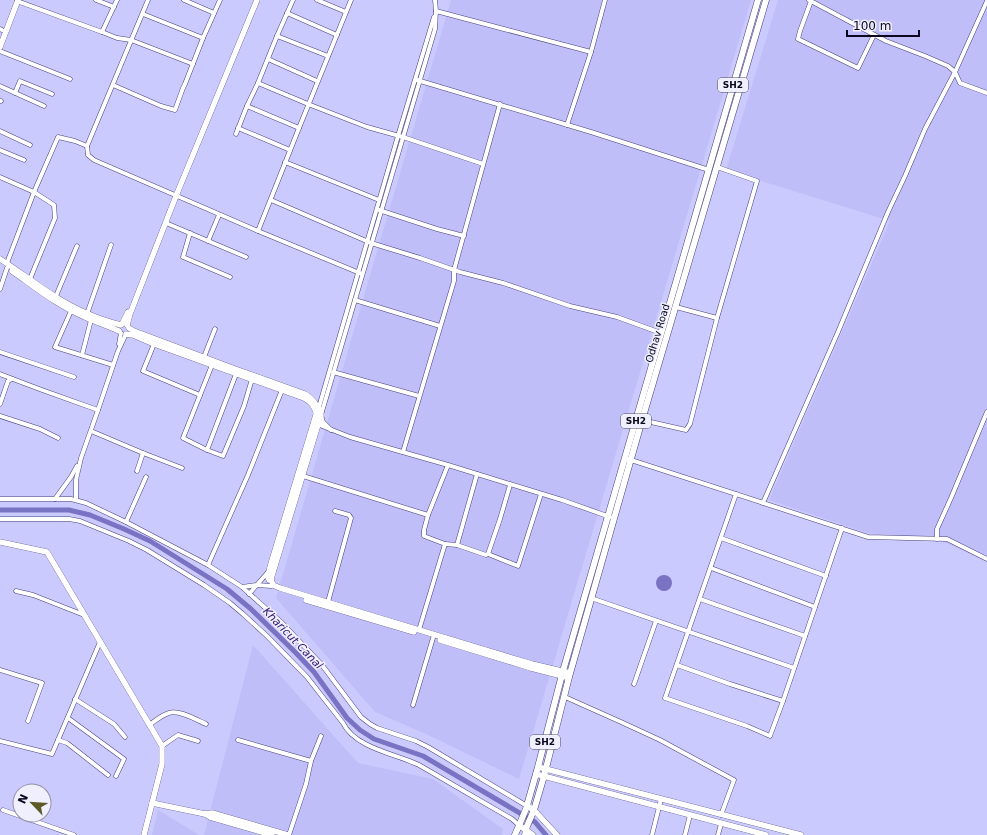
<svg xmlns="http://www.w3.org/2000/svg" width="987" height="835" viewBox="0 0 987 835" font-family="'DejaVu Sans',sans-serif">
<rect width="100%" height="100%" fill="#cbcaff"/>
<g fill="#c0bef8">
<path d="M451,0h300l-232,779 -93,-45 -51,-22 -99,-114 94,-323z"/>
<path d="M778,0h209v562l-45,-21 -75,-8 -98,-33 121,-279 -164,-51z"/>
<path d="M253,645l105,118 75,16 70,50 -1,6h-298z"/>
<path d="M158,810l41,25h-47z"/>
</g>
<circle fill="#7a73c4" cx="664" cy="583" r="8"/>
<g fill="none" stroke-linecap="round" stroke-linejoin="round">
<path stroke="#7a73c4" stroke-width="5" d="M0,510h69l21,5 34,14 26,12 77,48 24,20 45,44 18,19 33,46 13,12 14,9 49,17 112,66 11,13"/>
<defs>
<g id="street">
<path d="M96,0l18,7"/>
<path d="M148,0l-61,146 1,9 6,5 164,71 104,43"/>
<path d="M184,0l30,13"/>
<path d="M317,0l29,12"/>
<path d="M809,0l77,41 39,15 23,10 7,6 5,11 27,10"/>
<path d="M17,1l85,31 15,6 14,2 62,24"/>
<path d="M811,1l-11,30 -2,8 60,29 16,-33"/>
<path d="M436,11l155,41"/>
<path d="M287,13l50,22"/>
<path d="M143,14l60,24"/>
<path d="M0,29l2,1"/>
<path d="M102,32l15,-32"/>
<path d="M277,36l51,20"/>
<path d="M0,51l70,28"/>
<path d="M268,59l49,22"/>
<path d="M417,80l174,52 118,38"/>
<path d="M258,83l50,21 59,23 36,10 80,27"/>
<path d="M113,85l48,21 14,4 8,-22 2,-4 18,-46 17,-38"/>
<path d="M0,86l44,20"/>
<path d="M15,93l5,-12 32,13"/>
<path d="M0,101h1"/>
<path d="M247,106l52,22"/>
<path d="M567,125l24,-73 14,-52"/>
<path d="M238,128l52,22"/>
<path d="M0,131l30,14"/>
<path d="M236,134l11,-28 11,-23 19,-47 16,-36"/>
<path d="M0,150l24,10"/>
<path d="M285,162l94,38"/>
<path d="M717,167l40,14 -40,137"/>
<path d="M0,177l34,15 20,13 1,13 -25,61"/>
<path d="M271,200l100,43 49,15 40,14 43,11 67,23 47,11 44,16"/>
<path d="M379,210l58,19 27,7"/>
<path d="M166,223l80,34"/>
<path d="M258,231l41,-103 52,-128"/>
<path d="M190,233l-7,24 47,20"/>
<path d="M208,241l11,-26"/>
<path d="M7,263l27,-71 24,-55 17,4 12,5"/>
<path d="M0,289l7,-21"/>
<path d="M56,296l21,-50"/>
<path d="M355,300l85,26"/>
<path d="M71,311l-16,36 58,18"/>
<path d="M87,314l24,-69"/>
<path d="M119,344l2,-11"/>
<path d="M154,344l-11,27 57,24"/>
<path d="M0,352l74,25"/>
<path d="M82,355l9,-35"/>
<path d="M204,357l11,-28"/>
<path d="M212,365l-29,73 24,12 16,6 21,-50 8,-27"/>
<path d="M333,372l86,24"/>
<path d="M0,374l42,16 56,20"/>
<path d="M0,404l8,-23 4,-2"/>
<path d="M319,407l79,-271 36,-119"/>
<path d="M0,416l40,13 18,9"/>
<path d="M642,420l44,10 4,-6 27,-106 -41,-11"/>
<path d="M320,421l2,5 28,11 98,28 114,35 48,17"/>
<path d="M331,430l-8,-8 -2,-7 114,-386 1,-18 -1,-11"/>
<path d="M91,431l52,22 39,15"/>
<path d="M207,450l29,-76"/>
<path d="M403,452l51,-171v-11l46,-166"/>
<path d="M628,459l240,78 79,2 40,20"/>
<path d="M448,465l-20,50 -4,15v6l21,8 12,1 29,10 2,-1 12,-35 10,-34"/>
<path d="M137,471l6,-18"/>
<path d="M303,476l125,39"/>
<path d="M736,494l-71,204 82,28 23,10 13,-35 59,-173"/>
<path d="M0,499h71l15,4 40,19 82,43 34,22 39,35 41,43 39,52 9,7 7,4 39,13 12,6 99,59"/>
<path d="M55,499l16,-22 6,-11"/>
<path d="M76,500v-20l5,-22 17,-48 20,-59 8,-17"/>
<path d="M763,503l75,-171 50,-120 17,-36 20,-47 30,-57 32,-71"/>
<path d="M0,519h69l11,2 49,20 18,9 57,35 26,18 13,11 24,22 40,41 36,46c12,25 53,31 76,42l93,54 8,7"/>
<path d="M126,522l20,-45"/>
<path d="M721,538l105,38"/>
<path d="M937,539v-10l14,-31 36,-86"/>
<path d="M457,545l20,-71"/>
<path d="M488,554l30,12 23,-72"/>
<path d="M208,565l40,-90 34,-85"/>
<path d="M711,568l104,39"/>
<path d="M242,587l15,-2 14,1 2,-1"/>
<path d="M16,591l17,4 51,20"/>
<path d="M249,594l20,-23"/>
<path d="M591,598l203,70"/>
<path d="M700,599l105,37"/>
<path d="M328,602l23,-84 -2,-3 -14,-4"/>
<path d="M419,630l26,-86"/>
<path d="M677,665l53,19 53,17"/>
<path d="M0,670l42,13 -14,38"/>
<path d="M634,684l22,-63"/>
<path d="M565,697l56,25 39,18 74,40 -13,35"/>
<path d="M75,699l39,25 11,13"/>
<path d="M413,705l20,-67"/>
<path d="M68,718l56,41 -8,17"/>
<path d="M149,725c6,-4 13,-10 20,-12 9,-4 28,7 37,11"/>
<path d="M58,740l9,3 41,32"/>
<path d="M238,740l73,21 10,-25"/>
<path d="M0,741l52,13 48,-112"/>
<path d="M162,746l16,-11 20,6"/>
<path d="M3,810l71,25"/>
<path d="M289,835l17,-51 5,-23"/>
<path d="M652,835l9,-36"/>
<path d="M685,835l5,-20"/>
<path d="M718,835l3,-11"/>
</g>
<g id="secondary">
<path d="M0,47l18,-47"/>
<path d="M0,259c28,18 55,41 86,54 11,5 23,9 35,12"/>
<path d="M12,271c23,16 46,35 73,46 11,5 23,9 34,14"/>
<path d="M122,324l6,-12"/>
<path d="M127,325l3,-11 46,-118 81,-196"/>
<path d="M129,328l5,3 101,38 70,25c9,5 13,12 16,21l-50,164 2,6 7,3 252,76 38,9"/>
<path d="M126,334l7,1 21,9 150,54c8,4 10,8 13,17"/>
<path d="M0,542l47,10 115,194v18l-18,71"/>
<path d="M269,580l-1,-3 2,-10 48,-159"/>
<path d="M306,600l108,32"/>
<path d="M440,640l91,28 35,9"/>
<path d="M538,767l263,68"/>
<path d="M536,774l230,61"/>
<path d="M152,803l53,11 7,-1 76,22"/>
<path d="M527,806l7,4 23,25"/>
<path d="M205,814l5,3 62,18"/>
<path d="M520,826l13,9"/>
</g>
<g id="primary">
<path d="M515,835l11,-26 12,-42 25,-96 195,-671"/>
<path d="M525,835l2,-9 7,-16 10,-34 25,-99 73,-257 124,-420"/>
</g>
</defs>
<use href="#street" stroke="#474179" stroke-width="5"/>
<use href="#secondary" stroke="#474179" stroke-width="6"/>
<use href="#primary" stroke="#474179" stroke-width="7"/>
<use href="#street" stroke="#fff" stroke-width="4"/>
<use href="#secondary" stroke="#fff" stroke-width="5.5"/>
<use href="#primary" stroke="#fff" stroke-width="6"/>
</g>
<g text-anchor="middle" stroke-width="3" stroke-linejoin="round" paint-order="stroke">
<g fill="#efeffd" stroke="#4f4d61" stroke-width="1">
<rect x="718" y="78" width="30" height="14" rx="3"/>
<rect x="621" y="414" width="30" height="14" rx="3"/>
<rect x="530" y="735" width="30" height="14" rx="3"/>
</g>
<g font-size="9" font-weight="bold" fill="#0a071e">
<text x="733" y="88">SH2</text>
<text x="636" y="424">SH2</text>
<text x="545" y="745">SH2</text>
</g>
<g font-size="10" fill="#0a071e" stroke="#efeffd">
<text transform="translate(657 333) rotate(-73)" y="4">Odhav Road</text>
</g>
<g font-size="11" font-style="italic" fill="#2e1274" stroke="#efeffd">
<text transform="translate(293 638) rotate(46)" y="4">Kharicut Canal</text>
</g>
</g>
<g transform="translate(32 803) rotate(295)"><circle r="19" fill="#efeffd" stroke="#9392a4"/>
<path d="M0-3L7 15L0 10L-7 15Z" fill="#5c5a26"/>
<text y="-6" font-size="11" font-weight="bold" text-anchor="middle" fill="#0a071e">N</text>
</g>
<path d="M847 30v6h72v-6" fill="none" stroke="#0a071e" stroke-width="2"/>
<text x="853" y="30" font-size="12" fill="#0a071e" stroke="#efeffd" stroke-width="3" paint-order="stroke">100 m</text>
</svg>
